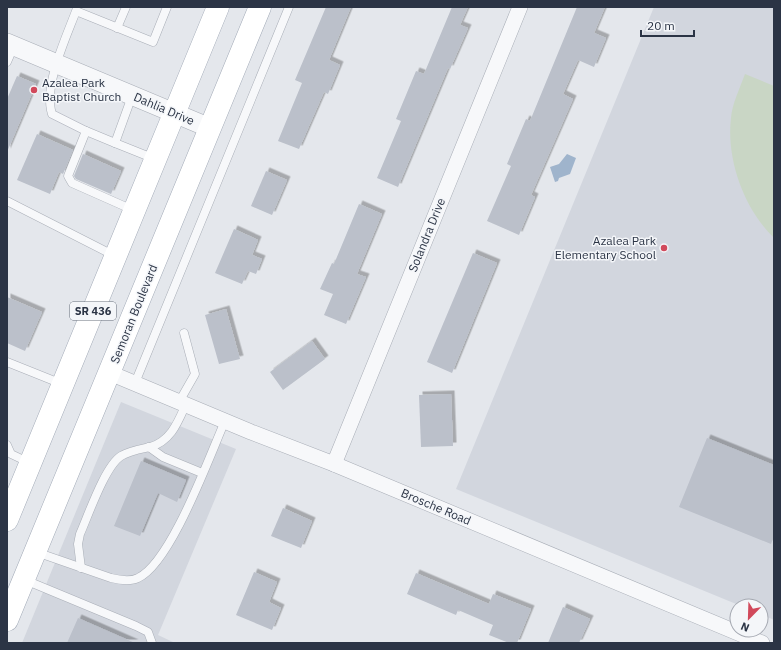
<svg xmlns="http://www.w3.org/2000/svg" width="781" height="650" viewBox="0 0 781 650" font-family="'IBM Plex Sans',sans-serif">
<defs>
<filter id="shadow"><feDropShadow dx="3.5" dy="-3.5" stdDeviation="0" flood-color="#0004"/></filter>
</defs>
<rect width="100%" height="100%" fill="#e4e7ec"/>
<g fill="#d2d6de">
<path d="M654,7h120v613l-13,-6v-8h-20l-285,-117z"/>
<path d="M121,402l115,47 -78,186 17,8h-153z"/>
</g>
<path fill="#c9d6c5" d="M745,74l29,12v152c-30,-29 -48,-79 -43,-120 1,-14 9,-30 14,-44z"/>
<path fill="#9fb4cc" d="M567,154l9,4 -6,16 -11,4 -1,3 -3,1 -5,-15 9,-3z"/>
<g fill="#bbc0ca" filter="url(#shadow)">
<path d="M326,7h25l-22,53 11,5 -12,29 -4,-2 -25,57 -21,-8 24,-58 -7,-3z"/>
<path d="M452,7h16l-8,18 8,3 -18,41 -2,-1 -50,119 -21,-9 24,-57 -5,-2 20,-48 8,3z"/>
<path d="M577,7h28l-11,26 12,5 -12,29 -16,-7 -15,34 10,5 -42,96 4,2 -16,38 -32,-14 24,-55 -4,-2 19,-45 4,2z"/>
<path d="M17,76l19,8 -29,68v-53z"/>
<path d="M37,134l36,16 -10,24 -4,-2 -9,22 -33,-14z"/>
<path d="M83,154l38,17 -10,23 -35,-15 -2,-3z"/>
<path d="M266,171l21,9 -15,35 -21,-9z"/>
<path d="M359,204l23,10 -25,60 9,3 -20,47 -22,-9 9,-21 -13,-5 12,-26 2,1z"/>
<path d="M234,229l24,11 -6,15 10,4 -6,15 -8,-3 -6,13 -27,-11z"/>
<path d="M473,253l24,10 -45,110 -25,-11z"/>
<path d="M7,297l35,15 -17,39 -18,-8z"/>
<path d="M226,309l14,50 -21,5 -14,-49z"/>
<path d="M312,341l13,18 -42,31 -13,-18z"/>
<path d="M451,394l2,52 -32,1 -2,-52z"/>
<path d="M707,438l67,27v71l-3,8 -92,-37z"/>
<path d="M141,461l45,19 -9,22 -19,-9 -18,43 -26,-10z"/>
<path d="M283,508l29,13 -11,27 -30,-12z"/>
<path d="M254,572l23,10 -8,20 12,6 -9,22 -36,-15z"/>
<path d="M416,573l73,31 4,-10 38,15 -14,34h-8l-20,-8 4,-10 -35,-15 -2,5 -49,-21z"/>
<path d="M563,607l27,12 -11,24h-31z"/>
<path d="M78,618l57,25h-68z"/>
</g>
<g fill="none" stroke-linecap="round" stroke-linejoin="round">
<defs>
<g id="service">
<path d="M117,28l9,-21"/>
<path d="M7,62l7,-16"/>
<path d="M86,131l29,12 17,-47"/>
<path d="M115,143l40,16"/>
<path d="M7,201l108,55"/>
<path d="M133,210l-61,-27 -4,-7 18,-45 -34,-17c-9,-28 14,-76 24,-103l77,31 14,-35"/>
<path d="M7,362l55,22"/>
<path d="M135,383l154,-376"/>
<path d="M179,402l16,-28 -11,-41"/>
<path d="M7,445l4,9 19,9"/>
<path d="M149,447l14,10 39,16"/>
<path d="M36,552l75,26c8,2 19,4 27,0 33,-15 71,-121 87,-157"/>
<path d="M81,568l-3,-24 2,-10c8,-18 25,-68 41,-78 8,-5 20,-7 29,-9 21,-6 28,-25 36,-43"/>
<path d="M25,580l111,46 12,6 4,11"/>
</g>
<g id="minor">
<path d="M110,373l141,59 83,32 428,179"/>
<path d="M334,464l186,-457"/>
</g>
<path id="tertiary" d="M7,43l203,85"/>
<g id="primary">
<path d="M7,520l211,-513"/>
<path d="M7,620l253,-613"/>
</g>
</defs>
<use href="#service" stroke="#a9aeb7" stroke-width="9"/>
<use href="#minor" stroke="#a9aeb7" stroke-width="16"/>
<use href="#tertiary" stroke="#a9aeb7" stroke-width="20"/>
<use href="#primary" stroke="#a3abb8" stroke-width="23"/>
<use href="#service" stroke="#f7f8fa" stroke-width="8"/>
<use href="#minor" stroke="#f7f8fa" stroke-width="15"/>
<use href="#tertiary" stroke="#f7f8fa" stroke-width="19"/>
<use href="#primary" stroke="#fff" stroke-width="22"/>
</g>
<g fill="#d1495b" stroke="#f4f6f9" stroke-width="1.5">
<circle cx="34" cy="90" r="4"/>
<circle cx="664" cy="248" r="4"/>
</g>
<g text-anchor="middle" stroke-width="3" stroke-linejoin="round" paint-order="stroke">
<rect fill="#f4f6f9" stroke="#676e7b" stroke-width="1" x="70" y="302" width="46" height="18" rx="3"/>
<g font-size="11" font-weight="bold" fill="#2b3445">
<text x="93" y="315">SR 436</text>
</g>
<g font-size="12" fill="#2b3445" stroke="#f4f6f9" text-anchor="start">
<text x="42" y="87">Azalea Park<tspan x="42" dy="14">Baptist Church</tspan></text>
<text x="656" y="245" text-anchor="end">Azalea Park<tspan x="656" dy="14">Elementary School</tspan></text>
</g>
<g font-size="12" fill="#2b3445" stroke="#f4f6f9">
<text transform="translate(164 109) rotate(23)" y="4">Dahlia Drive</text>
<text transform="translate(427 235) rotate(-68)" y="4">Solandra Drive</text>
<text transform="translate(134 314) rotate(-68)" y="4">Semoran Boulevard</text>
<text transform="translate(436 507) rotate(23)" y="4">Brosche Road</text>
</g>
</g>
<rect width="781" height="650" fill="none" stroke="#2b3445" stroke-width="16"/>
<g transform="translate(749 618) rotate(203)"><circle r="19" fill="#f4f6f9" stroke="#a4a8b1"/>
<path d="M0-3L7 15L0 10L-7 15Z" fill="#d1495b"/>
<text y="-6" font-size="11" font-weight="bold" text-anchor="middle" fill="#2b3445">N</text>
</g>
<path d="M641 30v6h53v-6" fill="none" stroke="#2b3445" stroke-width="2"/>
<text x="647" y="30" font-size="12" fill="#2b3445" stroke="#f4f6f9" stroke-width="3" paint-order="stroke">20 m</text>
</svg>
